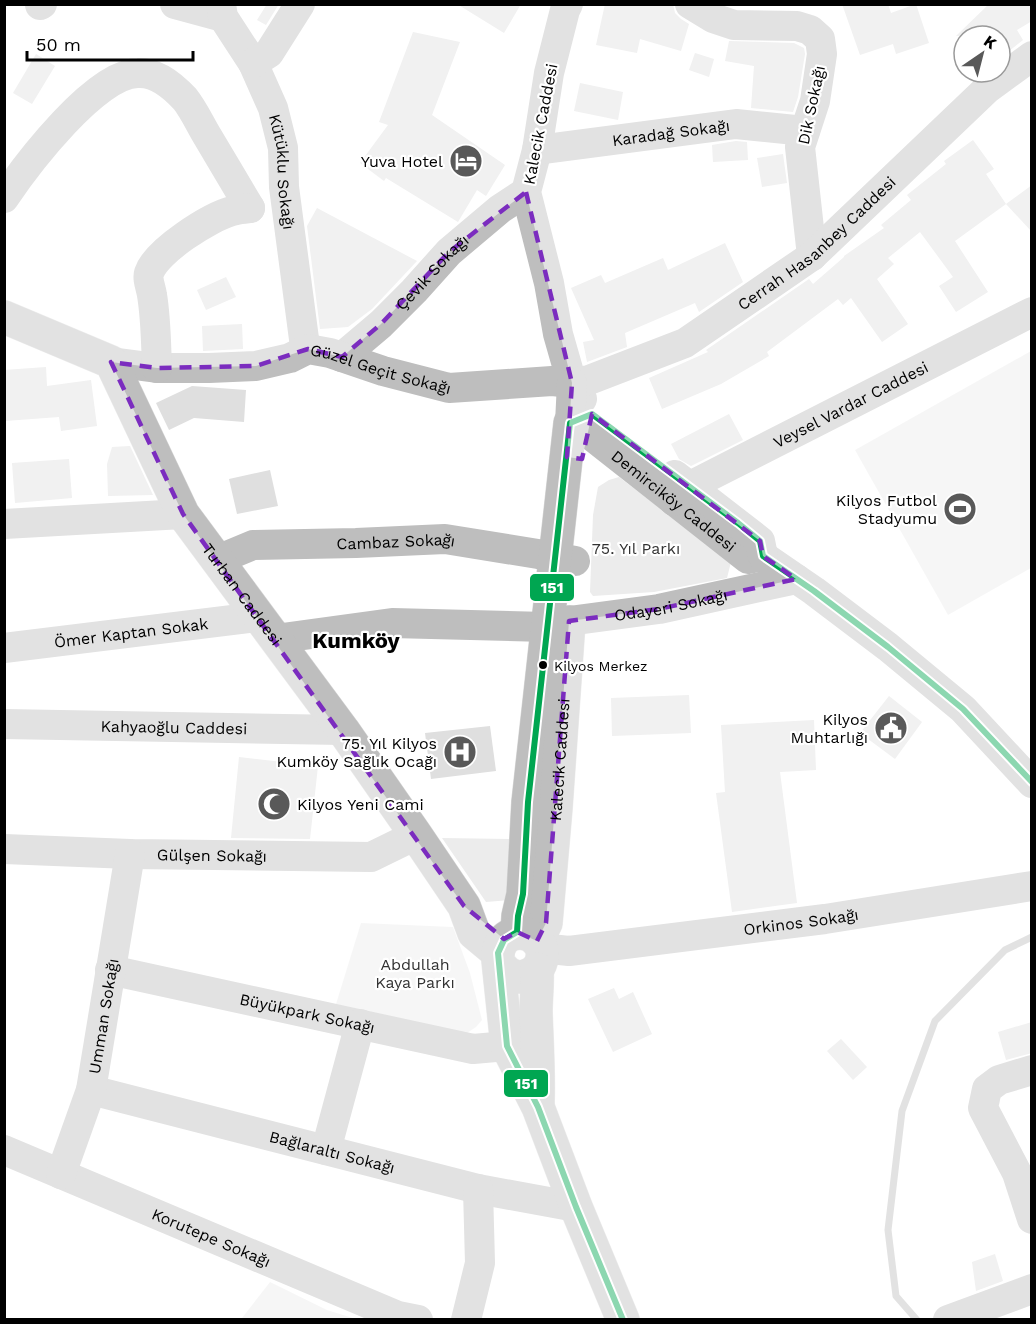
<svg xmlns="http://www.w3.org/2000/svg" width="1036" height="1324" viewBox="0 0 1036 1324" font-family="'Work Sans',sans-serif">
<rect width="100%" height="100%" fill="#fff"/>
<g fill="#ececec">
<path d="M1031,351v217l-83,47 -93,-165z"/>
<path d="M619,477l112,85 -4,16 -73,14 -61,4 -3,-4 3,-77 5,-28 11,-7z"/>
<path d="M442,838l71,1 -2,61 -25,2z"/>
<path d="M361,923l92,4 17,46 12,47 -6,7 -9,6 -131,-29z"/>
<path d="M270,1282l57,28 29,9h-114v-1z"/>
</g>
<g fill="none" stroke-linecap="round" stroke-linejoin="round">
<path stroke="#bfbfbf" stroke-width="7" d="M917,1320l-21,-24 -8,-66 14,-119 33,-90 70,-71 27,-13"/>
</g>
<g fill="#dfdfdf">
<path d="M267,4h12l-13,21 -9,-5z"/>
<path d="M457,4h64l-17,29z"/>
<path d="M605,4h68l2,9 6,6 8,5 -8,27 -41,-12 -3,14 -41,-8z"/>
<path d="M842,4h46l3,9 25,-9 13,39 -33,11 -3,-10 -33,11z"/>
<path d="M989,4h43v17l-15,9 6,10 -23,18v-22h-44z"/>
<path d="M413,32l47,10 -28,73 73,50 -19,31 -9,-6 -19,32 -72,-44 -2,3 -24,-18 28,-38 -9,-3z"/>
<path d="M729,41l65,2 10,5 1,6 -7,43 -5,15 -42,-4 3,-42 -29,-5z"/>
<path d="M695,53l19,6 -5,18 -20,-7z"/>
<path d="M36,54l19,12 -23,38 -19,-11z"/>
<path d="M580,83l43,9 -5,28 -44,-9z"/>
<path d="M973,140l21,29 -8,5 20,30 -51,37 33,51 -32,20 -17,-26 14,-9 -33,-45 -32,26 6,6 -17,15 31,45 -26,18 -31,-44 -8,7 -5,-6 -71,53 2,4 -48,28 -59,25 -13,-31 59,-26 -2,-2 103,-71 4,5 31,-27v-1l40,-28 -3,-3 30,-25 -4,-5 39,-31 -2,-3z"/>
<path d="M736,141l11,1 1,18 -35,2 -1,-17z"/>
<path d="M783,154l4,29 -25,4 -5,-29z"/>
<path d="M1032,185v47l-26,-28z"/>
<path d="M317,208l100,53 -45,48 -24,18 -28,2 -13,-103z"/>
<path d="M725,243l18,39 -44,30 -4,-9 -70,30 2,14 -40,15 -4,-20 11,-2 -23,-52 30,-13 4,8 58,-25 5,12z"/>
<path d="M226,277l10,20 -30,13 -9,-20z"/>
<path d="M242,324l1,25 -40,2 -1,-25z"/>
<path d="M46,367l1,19 44,-6 6,46 -36,5 -2,-14 -54,4 -1,-51z"/>
<path d="M192,386l54,4 -2,32 -50,-4 -25,12 -13,-27z"/>
<path d="M729,414l14,26 -52,26 -12,-7 -8,-15z"/>
<path d="M130,446l23,49 -45,1 -1,-32 5,-17z"/>
<path d="M69,459l3,39 -57,5 -3,-40z"/>
<path d="M270,470l8,36 -41,8 -8,-35z"/>
<path d="M689,695l2,38 -79,3 -1,-38z"/>
<path d="M889,696l33,26 -27,37 -35,-26z"/>
<path d="M814,720l2,50 -36,2 17,131 -65,9 -16,-119 9,-1 -4,-67z"/>
<path d="M490,726l6,45 -65,8 -6,-46z"/>
<path d="M239,757l79,9 -8,73 -79,-1z"/>
<path d="M614,988l5,11 14,-7 19,42 -39,18 -25,-53z"/>
<path d="M1032,1022v31l-26,7 -8,-28z"/>
<path d="M841,1039l26,28 -14,13 -26,-29z"/>
<path d="M995,1254l8,27 -27,10 -4,-29z"/>
</g>
<g fill="none" stroke-linecap="round" stroke-linejoin="round">
<defs>
<g id="major">
<path id="s17" d="M4,317l107,45 72,152 160,216 73,105 48,71 10,27 24,20"/>
<path d="M517,932l1,-16 5,-22 5,-92 42,-379"/>
<path id="s18" d="M537,941l9,-18 10,-115 13,-186"/>
<path d="M498,961c7,13 20,21 34,12 6,-3 9,-9 10,-15 5,-30 -47,-37 -44,3l9,85 31,61 38,100 47,113"/>
<path d="M537,969c1,15 -1,29 -1,43 1,30 3,60 2,90"/>
</g>
</defs>
<use href="#major" stroke="#dbdbdb" stroke-width="34"/>
<g stroke="#bebebe" stroke-width="30">
<path d="M175,4l48,13"/>
<path id="s1" d="M221,4l2,13 30,46 20,45 10,40 1,39 20,152 4,10"/>
<path d="M568,4l-3,6 -16,63 -12,77 -11,42 23,91 9,51 14,49 10,16"/>
<path d="M690,4l23,14 21,7 63,1 13,4 10,9 2,15 -7,47 -15,46 12,109"/>
<path d="M40,5l2,-1"/>
<path d="M253,63l16,-10 31,-49"/>
<path id="s2" d="M537,150l199,-26 69,7"/>
<path d="M4,198c23,-34 92,-125 134,-125 18,-1 35,13 47,26 8,10 14,23 21,35 15,25 29,49 44,74"/>
<path id="s3" d="M342,357l39,-33 33,-33 35,-39 51,-43 26,-17"/>
<path id="s4" d="M111,362l46,6h52l47,-2 34,-8 18,-9 22,4 53,18 66,17 103,-7 20,2 17,-3 96,-37 127,-87 175,-167 45,-33"/>
<path d="M157,368c-1,-24 -1,-49 -5,-73 -1,-7 -5,-16 -3,-22 7,-22 61,-56 83,-62 6,-2 12,-2 18,-3"/>
<path id="s5" d="M572,383l-2,40 18,10 160,126 15,-3 51,35 74,56 75,62 69,74"/>
<path d="M675,475l85,66 3,15"/>
<path id="s6" d="M674,501l16,-15 342,-174"/>
<path d="M4,524l179,-10"/>
<path id="s7" d="M217,560l36,-15 103,-2 89,-4 93,15 37,7"/>
<path id="s8" d="M275,639l117,-16 154,4 23,-6 90,-12 137,-30"/>
<path id="s9" d="M4,648l253,-31"/>
<path id="s10" d="M4,724l339,6"/>
<path id="s11" d="M4,849l126,5 241,3 45,-22"/>
<path id="s12" d="M541,948l28,3 256,-32 207,-33"/>
<path id="s13" d="M110,970l363,79 34,-3"/>
<path d="M1032,1070l-33,10 -12,9 -4,19 34,65 15,46"/>
<path id="s14" d="M91,1090l387,99 98,18"/>
<path id="s15" d="M4,1150l394,166 20,4"/>
<path d="M326,1150l34,-126"/>
<path id="s16" d="M61,1174l30,-84 39,-236"/>
<path d="M466,1320l14,-57 -2,-74"/>
<path d="M948,1320l84,-31"/>
</g>
<use href="#major" stroke="#bebebe" stroke-width="33"/>
<defs>
<path id="bus-1" d="M623,1320l-47,-113 -38,-100 -31,-61 -9,-93 6,-13 13,-8 1,-16 5,-22 5,-92 42,-379 22,-9 146,109 22,18 3,15 51,35 74,56 75,62 69,73"/>
</defs>
<use href="#bus-1" stroke="#fff" stroke-width="10"/>
<use href="#bus-1" stroke="#00a651" stroke-width="6"/>
</g>
<path d="M0 0H1036V1324H0ZM526,192l46,191 -5,74 15,2 10,-45 168,127 3,15 33,23 -137,30 -90,12 -23,302 -9,18 -20,-9 -13,7 -40,-33 -281,-392 -72,-152 46,6 99,-2 52,-17 34,8 39,-33 68,-72z" fill="#fff" fill-opacity=".55" fill-rule="evenodd"/>
<path fill="none" stroke="#7b2cbf" stroke-width="4.5" stroke-dasharray="12 8" stroke-linejoin="round" d="M526,192l46,191 -5,74 15,2 10,-45 168,127 3,15 33,23 -137,30 -90,12 -23,302 -9,18 -20,-9 -13,7 -40,-33 -281,-392 -72,-152 46,6 99,-2 52,-17 34,8 39,-33 68,-72z"/>
<defs>
<symbol id="hotel-disc" viewBox="-11 -11 22 22"><circle r="9.5" fill="#595959" stroke="#fff"/><path d="M-6-4.5h1.5V1H6V5H4.5V3h-9V5H-6ZM-4 0a1.8 1.8 0 1 1 3.6 0ZM.5 0V-2.5h3Q6-2.5 6 0Z" fill="#fff"/></symbol>
<symbol id="stadium-disc" viewBox="-11 -11 22 22"><circle r="9.5" fill="#595959" stroke="#fff"/><path d="M0-5a6.5 5 0 1 0 0 10a6.5 5 0 1 0 0-10ZM-3.5-1.8h7v3.6h-7Z" fill="#fff"/></symbol>
<symbol id="civic-disc" viewBox="-11 -11 22 22"><circle r="9.5" fill="#595959" stroke="#fff"/><path d="M-.6-6.5H3V-4.5H.6V-3L4-1V1h2V6H-6V1h2V-1L-.6-3ZM-1.2 2.5V6h2.4V2.5Z" fill="#fff"/></symbol>
<symbol id="hospital-disc" viewBox="-11 -11 22 22"><circle r="9.5" fill="#595959" stroke="#fff"/><path d="M-5-5h3v3.5h4V-5h3V5h-3V1.5h-4V5h-3Z" fill="#fff"/></symbol>
<symbol id="mosque-disc" viewBox="-11 -11 22 22"><circle r="9.5" fill="#595959" stroke="#fff"/><path d="M3.5-4.9A6 6 0 1 0 3.5 4.9A5 5 0 1 1 3.5-4.9Z" fill="#fff"/></symbol>
</defs>
<g fill-rule="evenodd">
<use href="#hotel-disc" x="447" y="142" width="38" height="38"/>
<use href="#stadium-disc" x="941" y="490" width="38" height="38"/>
<use href="#civic-disc" x="872" y="709" width="38" height="38"/>
<use href="#hospital-disc" x="441" y="733" width="38" height="38"/>
<use href="#mosque-disc" x="255" y="785" width="38" height="38"/>
</g>
<circle fill="#000" stroke="#fff" stroke-width="2" cx="543" cy="665" r="5"/>
<g text-anchor="middle" stroke-width="4.5" stroke-linejoin="round" paint-order="stroke">
<g font-size="14" fill="#000" stroke="#fff" text-anchor="start">
<text x="554" y="671">Kilyos Merkez</text>
</g>
<g font-size="16" fill="#000" stroke="#fff">
<text transform="translate(811 105) rotate(-78)" y="6">Dik Sokağı</text>
<text transform="translate(540 124) rotate(-79)" y="6">Kalecik Caddesi</text>
<text dy="6" stroke="none"><textPath href="#s2" startOffset="135">Karadağ Sokağı</textPath></text>
<text dy="6" stroke="none"><textPath href="#s1" startOffset="182">Kütüklu Sokağı</textPath></text>
<text dy="6" stroke="none"><textPath href="#s4" startOffset="756">Cerrah Hasanbey Caddesi</textPath></text>
<text dy="6" stroke="none"><textPath href="#s3" startOffset="124">Çevik Sokağı</textPath></text>
<text dy="6" stroke="none"><textPath href="#s4" startOffset="276">Güzel Geçit Sokağı</textPath></text>
<text dy="6" stroke="none"><textPath href="#s6" startOffset="202">Veysel Vardar Caddesi</textPath></text>
<text dy="6" stroke="none"><textPath href="#s5" startOffset="170">Demirciköy Caddesi</textPath></text>
<text dy="6" stroke="none"><textPath href="#s7" startOffset="182">Cambaz Sokağı</textPath></text>
<text dy="6" stroke="none"><textPath href="#s17" startOffset="384">Turban Caddesi</textPath></text>
<text dy="6" stroke="none"><textPath href="#s8" startOffset="399">Odayeri Sokağı</textPath></text>
<text dy="6" stroke="none"><textPath href="#s9" startOffset="128">Ömer Kaptan Sokak</textPath></text>
<text dy="6" stroke="none"><textPath href="#s10" startOffset="170">Kahyaoğlu Caddesi</textPath></text>
<text dy="6" stroke="none"><textPath href="#s18" startOffset="184">Kalecik Caddesi</textPath></text>
<text dy="6" stroke="none"><textPath href="#s11" startOffset="208">Gülşen Sokağı</textPath></text>
<text dy="6" stroke="none"><textPath href="#s12" startOffset="262">Orkinos Sokağı</textPath></text>
<text dy="6" stroke="none"><textPath href="#s13" startOffset="202">Büyükpark Sokağı</textPath></text>
<text dy="6" stroke="none"><textPath href="#s16" startOffset="164">Umman Sokağı</textPath></text>
<text dy="6" stroke="none"><textPath href="#s14" startOffset="249">Bağlaraltı Sokağı</textPath></text>
<text dy="6" stroke="none"><textPath href="#s15" startOffset="225">Korutepe Sokağı</textPath></text>
</g>
<g font-size="16" fill="#000" stroke="#fff" text-anchor="end">
<text x="443" y="167">Yuva Hotel</text>
<text x="937" y="506">Kilyos Futbol<tspan x="937" dy="18">Stadyumu</tspan></text>
<text x="868" y="725">Kilyos<tspan x="868" dy="18">Muhtarlığı</tspan></text>
<text x="437" y="749">75. Yıl Kilyos<tspan x="437" dy="18">Kumköy Sağlık Ocağı</tspan></text>
<text x="297" y="810" text-anchor="start">Kilyos Yeni Cami</text>
</g>
<g font-size="16" fill="#333" stroke="#fff">
<text x="636" y="554">75. Yıl Parkı</text>
<text x="415" y="970">Abdullah<tspan x="415" dy="18">Kaya Parkı</tspan></text>
</g>
<g font-size="22" font-weight="bold" fill="#000" stroke="#fff">
<text x="356" y="648">Kumköy</text>
</g>
</g>
<g stroke="#fff" stroke-width="2">
<rect x="529" y="573" width="46" height="29" rx="6" fill="#00a651"/>
<rect x="503" y="1069" width="46" height="29" rx="6" fill="#00a651"/>
</g>
<g font-size="16" text-anchor="middle" font-weight="bold" fill="#fff">
<text x="552" y="593">151</text>
<text x="526" y="1089">151</text>
</g>
<rect width="1036" height="1324" fill="none" stroke="#000000" stroke-width="12"/>
<g transform="translate(982 54) rotate(35)"><circle r="28" fill="#ffffff" stroke="#999999" stroke-width="1.5"/>
<path d="M0-4.5L10 22L0 15L-10 22Z" fill="#595959"/>
<text y="-9" font-size="16" font-weight="bold" text-anchor="middle" fill="#000000">K</text>
</g>
<path d="M27 51v9h166v-9" fill="none" stroke="#000000" stroke-width="3"/>
<text x="36" y="51" font-size="18" fill="#000000" stroke="#ffffff" stroke-width="4.5" paint-order="stroke">50 m</text>
</svg>
